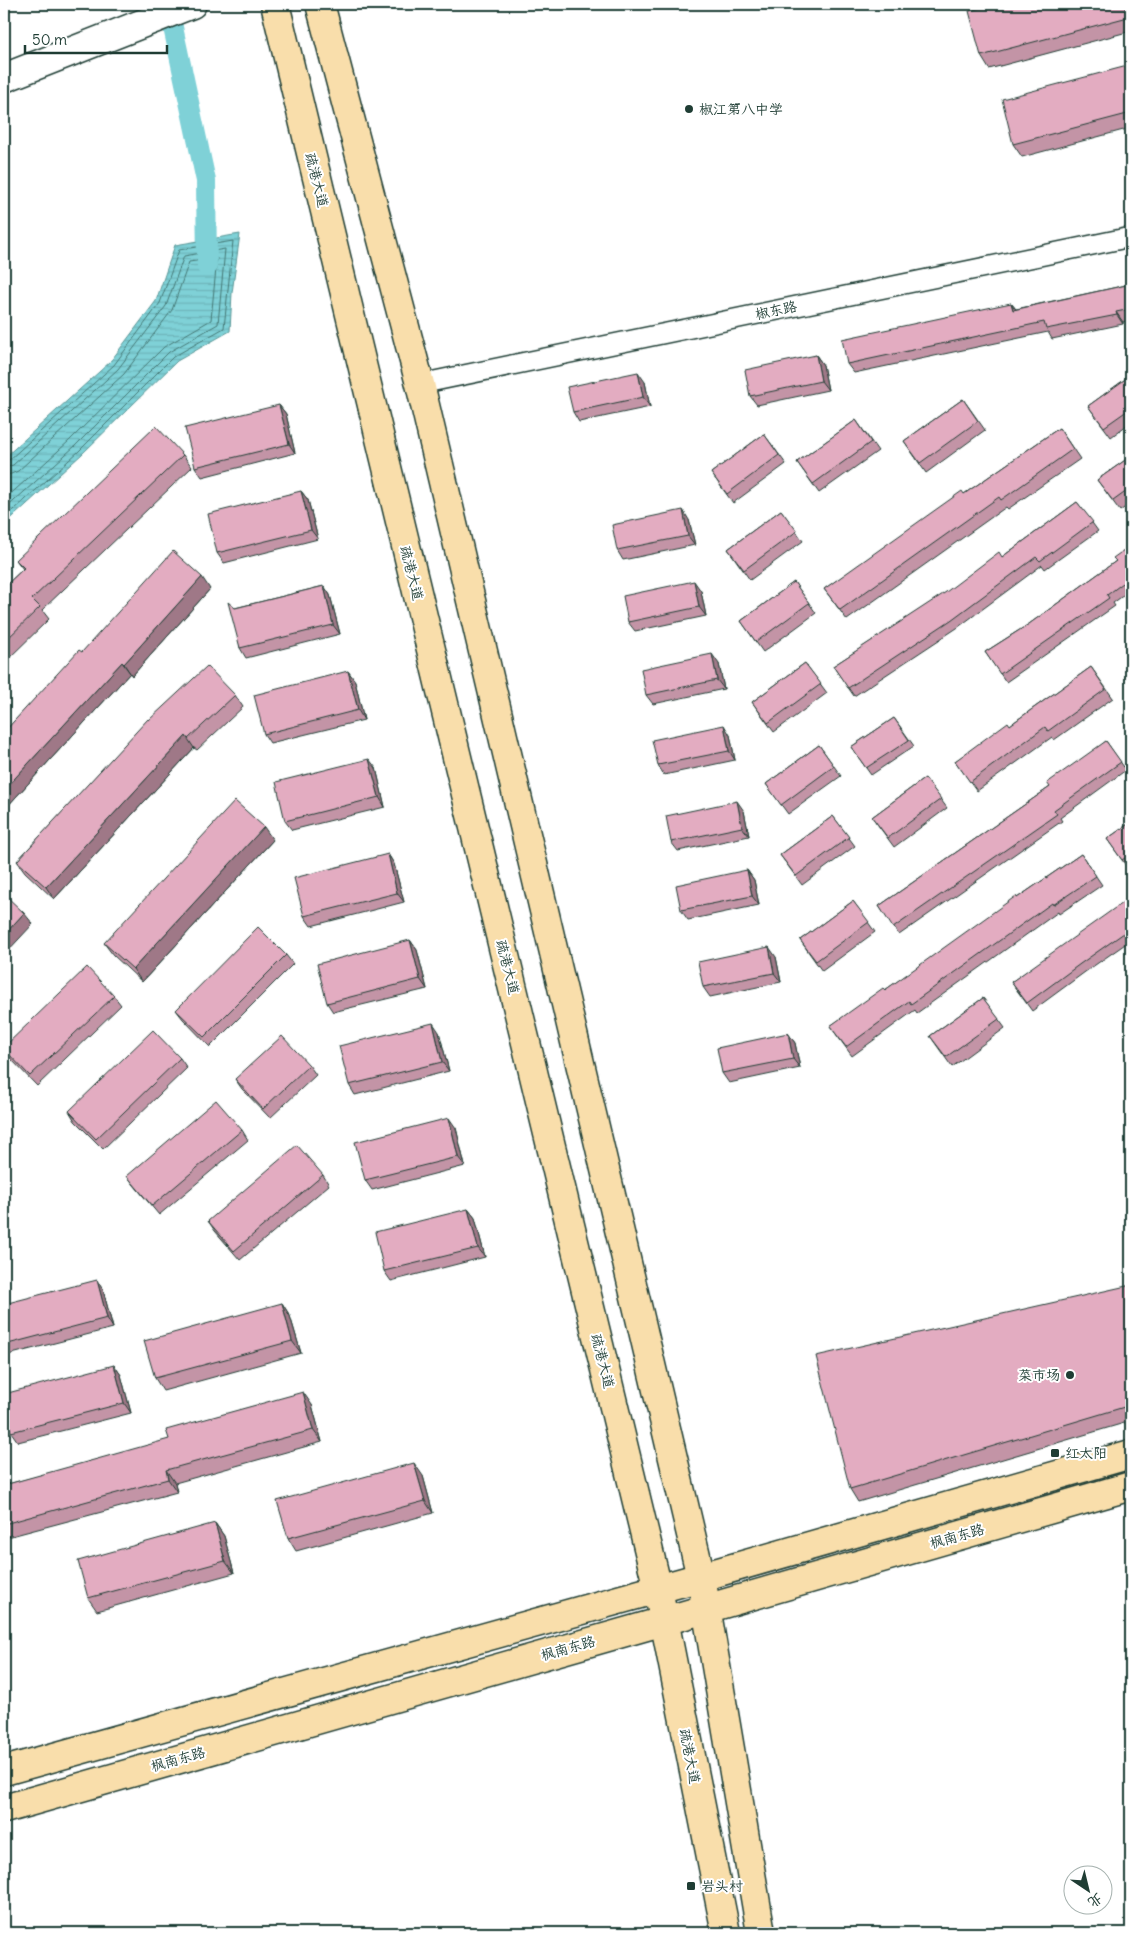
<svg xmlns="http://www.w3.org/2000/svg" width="1135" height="1937" viewBox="0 0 1135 1937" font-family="Delius,'LXGW WenKai TC',sans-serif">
<defs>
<pattern id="water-rules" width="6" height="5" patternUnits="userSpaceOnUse" patternTransform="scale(1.25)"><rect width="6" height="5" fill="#7fd1d7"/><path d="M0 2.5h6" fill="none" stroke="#6db4b9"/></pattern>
</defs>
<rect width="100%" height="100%" fill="#fff"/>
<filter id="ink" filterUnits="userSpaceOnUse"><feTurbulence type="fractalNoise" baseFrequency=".02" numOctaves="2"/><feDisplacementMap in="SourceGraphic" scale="10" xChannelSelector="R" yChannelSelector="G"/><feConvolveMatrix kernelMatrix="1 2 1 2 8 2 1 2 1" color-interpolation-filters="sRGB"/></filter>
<g filter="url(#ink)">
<path fill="url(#water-rules)" stroke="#599696" d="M240,234l-8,59 -2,38 -53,30 -95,93 -78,71v-67l106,-96 46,-61 19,-56z"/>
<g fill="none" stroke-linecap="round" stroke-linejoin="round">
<g stroke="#457875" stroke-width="1">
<path d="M4,461l5,-1 105,-95 46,-62 19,-53 54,-9 -9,87 -51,29 -94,94 -75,68"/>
<path d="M4,468l9,-3 105,-96 48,-63 18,-50 41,-7 -7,75 -49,28 -94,94 -71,64"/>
<path d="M4,475l7,-1 7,-3 106,-97 48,-64 17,-48 28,-4 -6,62 -47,27 -95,94 -65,59"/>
</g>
<path stroke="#7fd1d7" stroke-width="20" d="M168,4l38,177 1,86"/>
<defs>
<path id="minor" d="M420,384l711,-147"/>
<path id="secondary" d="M4,78l188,-74"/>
<g id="primary">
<path d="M275,4l383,1585 68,344"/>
<path d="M320,4l100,380 281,1193 60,356"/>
<path d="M4,1771l697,-194 430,-123"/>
<path d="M4,1809l660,-188 467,-135"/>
</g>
</defs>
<use href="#minor" stroke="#1f3d34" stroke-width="22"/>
<use href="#secondary" stroke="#1f3d34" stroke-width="31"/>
<use href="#primary" stroke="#1f3d34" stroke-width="31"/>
<use href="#minor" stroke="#fff" stroke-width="19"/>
<use href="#secondary" stroke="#fff" stroke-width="28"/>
<use href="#primary" stroke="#f9deab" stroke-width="28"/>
</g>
<g fill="#c394a6" stroke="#1f3d34">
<path d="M998,4h132l1,5v22l-142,38 -8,-13z"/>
<path d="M1131,65v63l-109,29 -9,-13z"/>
<path d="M1131,284v36l-8,2v2l-71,15 -4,-7 -194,41 -7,-9 164,-61 5,6z"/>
<path d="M816,355l7,10 5,25 -71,15 -7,-9z"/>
<path d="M1131,375v47l-20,15 -23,-31z"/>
<path d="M645,382l5,25 -71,15 -6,-10z"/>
<path d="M963,399l22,31 -59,43 -22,-32z"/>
<path d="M279,405l7,9 9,39 -93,24 -7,-10z"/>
<path d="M856,420l22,31 -59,42 -22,-31z"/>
<path d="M1059,428l21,31 -72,50 -2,-2 -159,113 -23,-31 140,-95z"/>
<path d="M764,434l22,30 -53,39 -22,-30z"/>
<path d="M183,455l9,12 -150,143 7,9 -45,44v-76l19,-18 -7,-9z"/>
<path d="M1131,456v47l-11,8 -23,-31z"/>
<path d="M301,491l7,9 10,39 -94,24 -7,-10z"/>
<path d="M1077,502l21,29 -53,38 -3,-4 -85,63 -103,68 -21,-30 169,-109z"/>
<path d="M781,510l22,31 -53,39 -22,-31z"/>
<path d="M689,520l6,25 -72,15 -6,-10z"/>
<path d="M1131,545v45l-18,13 2,3 -109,76 -21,-30 44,-28 87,-63z"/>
<path d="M794,582l22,31 -53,39 -22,-31z"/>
<path d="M324,586l6,9 10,39 -94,24 -6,-10 -5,-40z"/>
<path d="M210,589l-78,87 -2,-3 -126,137v-78l78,-80z"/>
<path d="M701,591l5,25 -71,15 -7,-9z"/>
<path d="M805,663l22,30 -53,39 -22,-30z"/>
<path d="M719,664l5,25 -71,15 -7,-9z"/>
<path d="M1091,667l22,31 -59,42 -2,-3 -75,54 -22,-30 55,-36z"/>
<path d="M348,671l7,10 9,39 -94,23 -6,-9z"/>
<path d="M235,695l8,12 -46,43 -3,-2 -140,151 -29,-27 -8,-11 132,-141z"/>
<path d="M894,718l20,28 -43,29 -20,-28z"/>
<path d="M730,735l5,25 -71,15 -6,-10z"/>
<path d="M1106,741l20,29 -66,48 2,3 -163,114 -20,-29 171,-119z"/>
<path d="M819,745l22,31 -53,38 -22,-30z"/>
<path d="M376,768l9,39 -93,23 -7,-9z"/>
<path d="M925,778l22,30 -53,39 -22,-30z"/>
<path d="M744,811l5,25 -71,15 -7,-9z"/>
<path d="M833,816l22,30 -53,39 -22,-30z"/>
<path d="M1131,822v42l-4,3 -20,-28z"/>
<path d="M273,840l-131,142 -29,-27 -9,-12z"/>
<path d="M388,854l6,10 10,38 -93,24 -7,-10z"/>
<path d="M1081,854l21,31 -43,29 -1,-2 -141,101 -2,-3 -63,46 -22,-30 55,-36 132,-92z"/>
<path d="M747,870l7,10 5,25 -71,15 -7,-10z"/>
<path d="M853,901l22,31 -53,39 -22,-31z"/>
<path d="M1131,902v38l-46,32 -53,39 -21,-29z"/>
<path d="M410,940l7,10 10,39 -94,23 -6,-9z"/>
<path d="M286,955l7,9 -83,83 -27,-28 -7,-9z"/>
<path d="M776,957l5,25 -71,15 -7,-10z"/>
<path d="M114,996l7,9 -84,81 -28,-29 -5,-8z"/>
<path d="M983,998l22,30 -53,39 -22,-31z"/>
<path d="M439,1032l10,39 -94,24 -6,-10z"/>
<path d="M788,1033l7,10 5,25 -71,15 -7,-10z"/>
<path d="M180,1058l7,10 -84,81 -28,-28 -6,-10z"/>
<path d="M309,1065l7,10 -46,43 -28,-29 -7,-10z"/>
<path d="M456,1128l9,38 -93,24 -7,-10z"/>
<path d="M242,1130l6,10 -89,75 -25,-30 -7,-9z"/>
<path d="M323,1175l6,10 -89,75 -25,-29 -7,-10z"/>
<path d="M468,1209l7,9 10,39 -94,24 -7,-10z"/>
<path d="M1131,1285v136l-273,81 -8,-13z"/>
<path d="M103,1290l10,38 -109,28v-52z"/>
<path d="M282,1303l8,13 11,37 -138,38 -8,-13z"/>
<path d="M114,1365l7,10 10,38 -113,29 -7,-10z"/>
<path d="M312,1405l10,37 -147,41 2,9 -173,46v-53z"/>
<path d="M423,1476l10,37 -137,38 -8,-13z"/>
<path d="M215,1523l9,13 10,37 -137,38 -9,-13z"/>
</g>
<g fill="#9f7887" stroke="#1f3d34">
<path d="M1124,4h6l1,5v13l-3,-5z"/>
<path d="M1011,303l7,9 -5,-2z"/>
<path d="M1116,312l7,10v2l-6,-9z"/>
<path d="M816,355l7,10 5,25 -7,-9z"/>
<path d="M638,372l7,10 5,25 -7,-10z"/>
<path d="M279,405l7,9 9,39 -6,-9z"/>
<path d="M301,491l7,9 10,39 -7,-9z"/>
<path d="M683,510l6,10 6,25 -7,-9z"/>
<path d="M202,577l8,12 -78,87 -8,-12z"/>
<path d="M694,581l7,10 5,25 -7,-9z"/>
<path d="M324,586l6,9 10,39 -7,-9z"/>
<path d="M712,654l7,10 5,25 -7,-9z"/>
<path d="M122,662l8,11 -126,137v-20z"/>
<path d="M348,671l7,10 9,39 -6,-10z"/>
<path d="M724,725l6,10 5,25 -6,-9z"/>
<path d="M186,736l8,12 -140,151 -8,-12z"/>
<path d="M369,759l7,9 9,39 -6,-10z"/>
<path d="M737,801l7,10 5,25 -7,-9z"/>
<path d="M264,827l9,13 -131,142 -9,-13z"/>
<path d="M388,854l6,10 10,38 -7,-9z"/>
<path d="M747,870l7,10 5,25 -7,-9z"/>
<path d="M24,913l9,11 -29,31v-20z"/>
<path d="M410,940l7,10 10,39 -7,-10z"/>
<path d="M769,947l7,10 5,25 -7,-9z"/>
<path d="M433,1023l6,9 10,39 -7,-9z"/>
<path d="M788,1033l7,10 5,25 -7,-9z"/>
<path d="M449,1118l7,10 9,38 -7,-9z"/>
<path d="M468,1209l7,9 10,39 -7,-9z"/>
<path d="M97,1280l6,10 10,38 -6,-10z"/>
<path d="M282,1303l8,13 11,37 -9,-12z"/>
<path d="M114,1365l7,10 10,38 -7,-10z"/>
<path d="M303,1392l9,13 10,37 -9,-12z"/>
<path d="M414,1463l9,13 10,37 -8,-12z"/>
<path d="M166,1470l9,13 2,9 -9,-13z"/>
<path d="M215,1523l9,13 10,37 -9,-12z"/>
</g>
<g fill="#e3acc1" stroke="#1f3d34">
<path d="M998,4h126l4,13 -147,39 -12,-45z"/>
<path d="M1131,65v48l-118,31 -11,-45z"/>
<path d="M1131,284v25l-15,3 1,3 -71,14 -2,-7 -197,42 -5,-25 169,-36 2,7z"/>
<path d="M816,355l5,26 -71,15 -5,-26z"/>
<path d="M638,372l5,25 -70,15 -6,-25z"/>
<path d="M1131,375v33l-27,19 -16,-21z"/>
<path d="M963,399l15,22 -58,42 -16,-22z"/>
<path d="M279,405l10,39 -94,23 -10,-39z"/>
<path d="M856,420l15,22 -58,42 -16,-22z"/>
<path d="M156,426l27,29 -151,144 8,8 -36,35v-55l20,-19 -8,-8z"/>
<path d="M1059,428l14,21 -72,51 -2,-3 -159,113 -16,-21 138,-98 2,3z"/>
<path d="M764,434l15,21 -52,39 -16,-21z"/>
<path d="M1131,456v32l-18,13 -16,-21z"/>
<path d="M301,491l10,39 -94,23 -9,-39z"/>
<path d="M1077,502l16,20 -53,39 -4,-4 -85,63 -103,68 -15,-22 113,-74 53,-40 3,5z"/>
<path d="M683,510l5,26 -71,14 -5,-25z"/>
<path d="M781,510l16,21 -53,39 -16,-21z"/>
<path d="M1131,545v32l-24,18 2,3 -109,76 -15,-22 44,-28 87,-63 -3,-3z"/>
<path d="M173,551l29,26 -78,87 -2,-2 -118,128v-58l75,-82 3,2z"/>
<path d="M694,581l5,26 -71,15 -5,-26z"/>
<path d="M794,582l15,21 -53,39 -15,-21z"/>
<path d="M324,586l9,39 -93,23 -12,-46 7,6z"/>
<path d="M712,654l5,26 -71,15 -5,-26z"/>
<path d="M805,663l16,21 -53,39 -16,-21z"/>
<path d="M207,666l28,29 -47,44 -2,-3 -140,151 -29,-26 131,-142 1,1z"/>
<path d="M1091,667l15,22 -58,42 -3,-4 -75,55 -15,-21 53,-39 2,3z"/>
<path d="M348,671l10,39 -94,24 -10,-39z"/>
<path d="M894,718l15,22 -43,28 -15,-21z"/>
<path d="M724,725l5,26 -71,14 -6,-25z"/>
<path d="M1106,741l15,21 -67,48 3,4 -164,114 -14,-22 171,-119 -3,-4z"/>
<path d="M819,745l15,21 -53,39 -15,-21z"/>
<path d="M369,759l10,38 -94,24 -9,-39z"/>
<path d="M925,778l16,21 -53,39 -16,-21z"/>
<path d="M235,801l29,26 -131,142 -29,-26z"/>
<path d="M737,801l5,26 -71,15 -5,-26z"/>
<path d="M833,816l16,21 -53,39 -16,-21z"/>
<path d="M1131,822v32l-9,6 -15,-21z"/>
<path d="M388,854l9,39 -93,23 -10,-38z"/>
<path d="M1081,854l15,22 -43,29 -1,-2 -141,101 -2,-3 -63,46 -16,-21 53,-38 2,2 131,-94 1,2z"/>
<path d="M747,870l5,26 -71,14 -5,-25z"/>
<path d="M4,894l20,19 -20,22z"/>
<path d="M1129,898l2,4v26l-51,36 -53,39 -16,-21z"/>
<path d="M853,901l16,21 -53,39 -16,-21z"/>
<path d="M258,927l28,28 -82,82 -28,-27z"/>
<path d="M410,940l10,39 -93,24 -10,-39z"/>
<path d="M769,947l5,26 -71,14 -5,-25z"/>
<path d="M87,967l27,29 -84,80 -26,-27v-2z"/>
<path d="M983,998l16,21 -53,38 -16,-21z"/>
<path d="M433,1023l9,39 -93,23 -10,-39z"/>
<path d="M153,1030l27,28 -84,81 -27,-28z"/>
<path d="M788,1033l5,26 -71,14 -5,-25z"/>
<path d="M282,1036l27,29 -46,44 -28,-30z"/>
<path d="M216,1100l26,30 -90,76 -25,-30z"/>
<path d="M449,1118l9,39 -93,23 -10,-38z"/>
<path d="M297,1145l26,30 -89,76 -26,-30z"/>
<path d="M468,1209l10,39 -94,23 -9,-39z"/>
<path d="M97,1280l10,38 -103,27v-41z"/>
<path d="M1131,1285v120l-281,84 -34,-133z"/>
<path d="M282,1303l10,38 -137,37 -11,-37z"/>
<path d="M114,1365l10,38 -113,29 -7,-27v-11z"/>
<path d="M303,1392l10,38 -147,40 2,9 -164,45v-39l165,-46 -3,-9z"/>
<path d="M414,1463l11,38 -137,37 -11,-37z"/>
<path d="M215,1523l10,38 -137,37 -10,-37z"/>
</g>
</g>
<g fill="#1f3d34" stroke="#fff" stroke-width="2">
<circle cx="689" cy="109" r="5"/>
<circle cx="1070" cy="1375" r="5"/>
<rect x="1050" y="1448" width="10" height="10" rx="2.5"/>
<rect x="686" y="1881" width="10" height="10" rx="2.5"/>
</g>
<g text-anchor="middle" stroke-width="4" stroke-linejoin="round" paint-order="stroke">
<g font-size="14" fill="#1f3d34" stroke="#fff" text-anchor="start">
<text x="699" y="114">椒江第八中学</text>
<text x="1060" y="1380" text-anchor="end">菜市场</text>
<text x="1065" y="1458">红太阳</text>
<text x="701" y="1891">岩头村</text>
</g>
<g font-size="14" fill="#1f3d34" stroke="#fff">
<text transform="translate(317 180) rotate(76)" y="5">疏港大道</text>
<text transform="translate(776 310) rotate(-12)" y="5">椒东路</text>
<text transform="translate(412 573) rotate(76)" y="5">疏港大道</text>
<text transform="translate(508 967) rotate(76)" y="5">疏港大道</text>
<text transform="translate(603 1361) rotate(76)" y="5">疏港大道</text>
<text transform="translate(957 1536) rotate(-16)" y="5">枫南东路</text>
<text transform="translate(568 1648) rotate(-16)" y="5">枫南东路</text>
<text transform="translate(690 1756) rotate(79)" y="5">疏港大道</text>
<text transform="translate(178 1759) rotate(-16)" y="5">枫南东路</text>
</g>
</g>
<rect width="1135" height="1937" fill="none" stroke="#fff" stroke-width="20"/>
<rect x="10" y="10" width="1115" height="1917" fill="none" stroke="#1f3d34" stroke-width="2" filter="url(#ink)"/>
<g transform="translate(1088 1890) rotate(145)"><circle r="24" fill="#ffffff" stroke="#a5b1ae"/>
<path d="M0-4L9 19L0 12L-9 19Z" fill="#1f3d34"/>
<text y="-8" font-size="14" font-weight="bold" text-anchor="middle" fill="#1f3d34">北</text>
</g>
<path d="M25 45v8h142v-8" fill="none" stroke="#1f3d34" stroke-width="2.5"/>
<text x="32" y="45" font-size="15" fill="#1f3d34" stroke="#ffffff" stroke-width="4" paint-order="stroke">50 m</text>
</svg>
